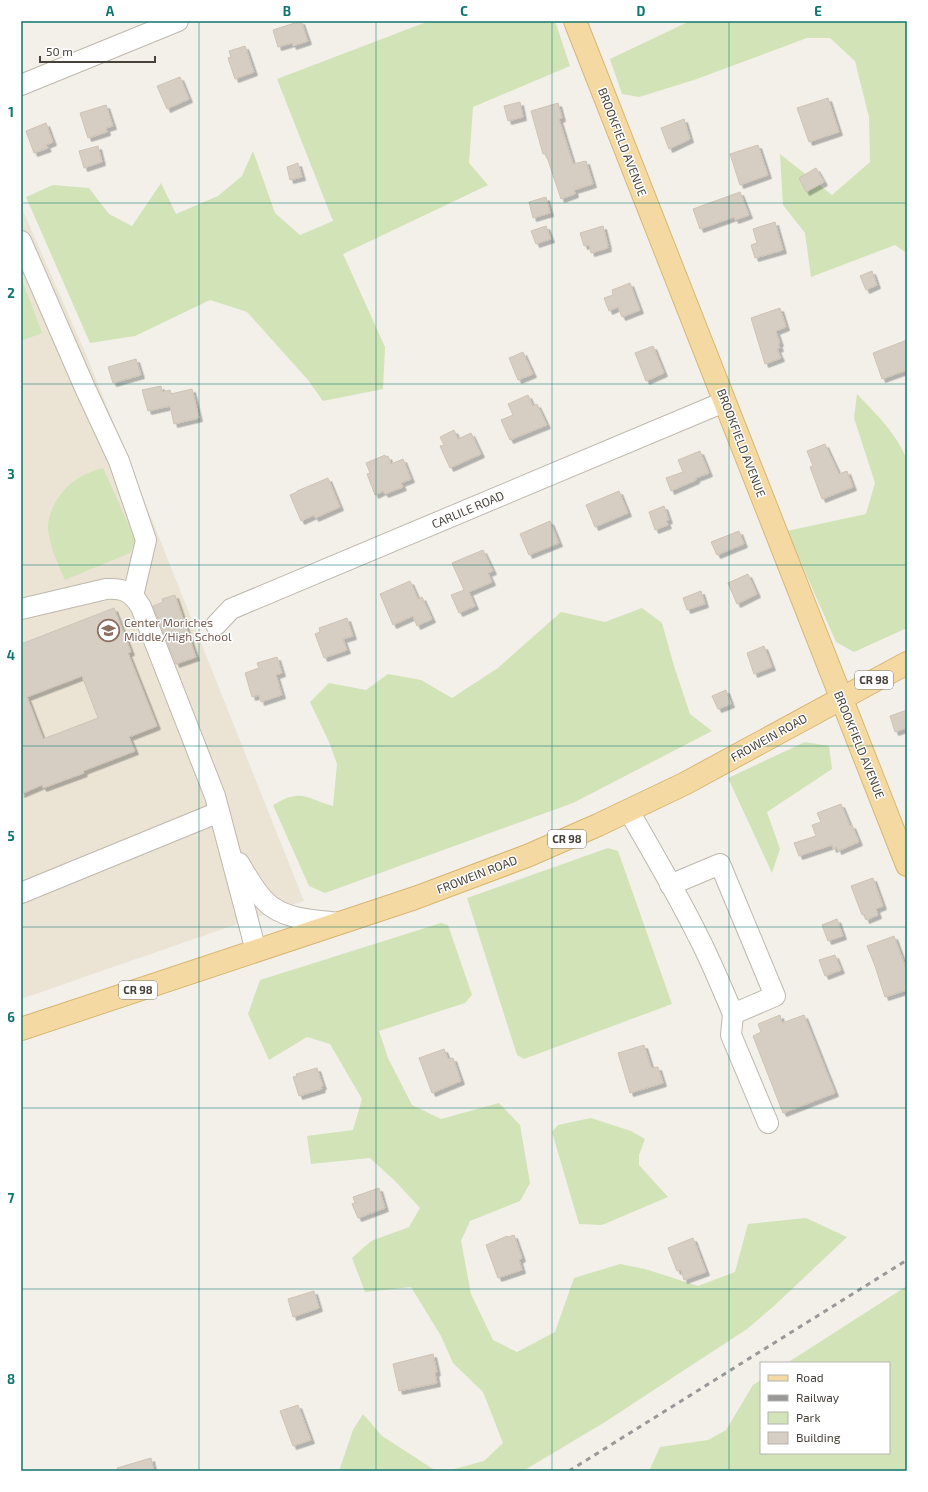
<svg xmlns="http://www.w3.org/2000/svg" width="928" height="1492" viewBox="0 0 928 1492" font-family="'Exo 2',sans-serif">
<defs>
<filter id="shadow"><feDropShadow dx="3.5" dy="3.5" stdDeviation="0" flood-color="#0004"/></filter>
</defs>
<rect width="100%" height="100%" fill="#f3f0ea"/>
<path fill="#ebe4d5" d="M21,206l67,153 216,542 -283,98z"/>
<g fill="#d1e3b7">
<path d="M429,21h126l15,45 -97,41 -4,56 19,22 -145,69 42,93 -2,42 -60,12 -15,-21 -61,-68 -37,-12 -75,36 -45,7 -64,-146 27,-12 36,3 20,26 23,12 29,-43 15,31 42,-18 24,-20 11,-25 22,62 25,22 33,-14 -56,-142z"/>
<path d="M690,21h217v232l-12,-8 -84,32 -6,-44 -22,-28 -3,-51 52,41 38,-33 -1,-45 -14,-56 -25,-23h-23l-113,42 -55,17 -17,-3 -12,-35z"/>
<path d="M21,277l21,56 -21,8z"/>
<path d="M857,394c19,20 40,40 50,66v168l-53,24 -18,-10 -49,-111 79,-17 9,-31 -21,-65z"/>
<path d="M103,468l33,73 -6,12 -65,27c-7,-16 -16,-34 -17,-53 0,-19 16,-41 32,-50 7,-4 16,-7 23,-9z"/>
<path d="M642,608l20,15 12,43 16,48 22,17 -139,72 -248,90 -16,-7 -36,-81c29,-17 32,-7 60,1l4,-42 -8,-22 -19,-40 19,-19 37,7 22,-16 33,6 31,18 46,-30 63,-56 44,10z"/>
<path d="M805,742l24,4 3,23 -65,43 13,37 -8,24 -44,-95z"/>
<path d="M608,848l10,3 54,153 -148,55 -7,-4 -50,-157z"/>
<path d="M441,923l7,2 24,70 -7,8 -86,28 9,27 24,47 29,14 58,-16 21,22 10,58 -10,18 -50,20 -9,20 10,53 22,46 24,12 38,-20 19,-54 46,-14 25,5 53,17 37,-14 13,-48 58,-6 41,19 -73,69 -27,23 -142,93 -82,49h-76l37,-10 19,-18 -20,-51 -30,-29 -12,-27 -30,-49 -46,5 -13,-34 19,-17 38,-14 11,-19 -24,-26 -26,-24 -59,6 -4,-28 46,-6 9,-31 -32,-55 -23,-7 -38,23 -21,-46 12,-34z"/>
<path d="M591,1118l40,13 14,8 -6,16v10l29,32 -66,28 -23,-1 -27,-92 6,-7z"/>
<path d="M907,1286v185h-258l11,-24 48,-7 18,-10 27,-45 8,-5v73h128v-90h-102z"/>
<path d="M363,1414l19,22 54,35h-97l14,-41z"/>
</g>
<g fill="#d7cec3" stroke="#cec3b4" fill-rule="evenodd" filter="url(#shadow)">
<path d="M301,21l7,20 -15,5 -1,-3 -14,4 -5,-17z"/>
<path d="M245,46l9,26 -19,7 -7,-21 3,-1 -2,-6z"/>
<path d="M180,77l9,22 -22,10 -10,-23z"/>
<path d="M828,98l11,34 -30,10 -12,-34z"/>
<path d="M520,102l3,15 -15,4 -4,-15z"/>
<path d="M558,103l4,15 -3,1 14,45 13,-3 7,23 -19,6 1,4 -14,5 -15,-45h-3l-12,-43z"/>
<path d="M106,105l7,21 -7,2 1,4 -19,6 -8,-25z"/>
<path d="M684,119l6,20 -21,10 -8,-21z"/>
<path d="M46,123l7,19 -7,3 2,3 -14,5 -8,-22z"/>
<path d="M758,145l10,30 -28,10 -10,-31z"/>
<path d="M98,146l4,16 -18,6 -5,-17z"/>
<path d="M298,163l4,14 -12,3 -3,-13z"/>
<path d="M816,168l8,14 -18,10 -7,-14z"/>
<path d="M740,192l9,23 -14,5 -1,-3 -34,12 -7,-20z"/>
<path d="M546,197l4,16 -17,5 -4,-16z"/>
<path d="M775,222l8,28 -28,8 -4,-13 6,-2 -4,-14z"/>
<path d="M546,226l5,13 -15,5 -5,-13z"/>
<path d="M603,226l5,20h-1l1,2 -17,5 -2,-8 -5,1 -4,-13z"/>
<path d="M872,271l5,14 -11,5 -6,-14z"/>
<path d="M630,283l10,27 -18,7 -4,-10 -9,4 -5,-13 9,-3 -1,-5z"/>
<path d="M780,308l6,19 -10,4 4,12h-2l2,5 -3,1 4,9 -16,6 -14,-46z"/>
<path d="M907,340v30l-25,9 -9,-26z"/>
<path d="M653,346l11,27 -18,8 -11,-28z"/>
<path d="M523,352l10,22 -15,6 -9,-22z"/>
<path d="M136,359l5,16 -28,8 -5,-16z"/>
<path d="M161,386l1,6 8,-2 1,4 21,-5 7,29 -25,6 -4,-18 -22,5 -6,-21z"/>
<path d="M528,395l5,11 4,-2 10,21 -37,15 -9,-20 12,-5 -5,-11z"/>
<path d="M454,430l4,9 13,-6 10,21 -31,14 -10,-22 4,-1 -4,-8z"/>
<path d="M825,444l14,30 8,-3 6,16 -31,12 -12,-32 3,-1 -6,-15z"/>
<path d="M700,451l9,22 -13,5v2l-25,11 -5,-13 17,-6 -5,-12z"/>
<path d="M385,455l1,2 2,-1 3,8 12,-5 8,20 -10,4 2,4 -18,7 -2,-3 -8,4 -8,-21 3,-1 -4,-10z"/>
<path d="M328,478l12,29 -25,11 -1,-3 -13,6 -11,-26 7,-3v-1z"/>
<path d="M619,491l9,22 -33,14 -9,-22z"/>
<path d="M664,506l5,14 -3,1 2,4 -13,5 -6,-18z"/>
<path d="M550,521l9,22 -30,12 -9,-21z"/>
<path d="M739,531l5,13 -27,11 -6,-13z"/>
<path d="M483,550l10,21 -5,2 4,9 -23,10 6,14 -16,7 -8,-18 13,-5 -12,-27z"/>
<path d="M748,574l9,20 -20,10 -9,-21z"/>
<path d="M410,581l8,18 4,-2 10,22 -15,7 -4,-10 -20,9 -13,-31z"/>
<path d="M701,591l4,13 -18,6 -4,-12z"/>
<path d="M175,595l21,62 -20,7 -23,-58 10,-4 -1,-3z"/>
<path d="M114,608l17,44 -3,1 29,73 -28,11 6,14 -52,20 1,2 -41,15 -1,-3 -21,9v-150zM82,676l16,42 -55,21 -16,-42z"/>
<path d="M347,618l6,18 -10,3 4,11 -23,8 -9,-24 5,-2 -1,-4z"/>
<path d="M764,646l8,21 -18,7 -7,-21z"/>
<path d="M277,657l5,16 -6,2 6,20 -21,7 -2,-7 -7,2 -7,-24 14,-5 -2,-5z"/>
<path d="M726,690l5,14 -13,5 -6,-13z"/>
<path d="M907,710v18l-12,4 -5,-16z"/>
<path d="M841,804l9,22 2,-1 7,17 -21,9 -1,-4 -4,2 -1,-4 -33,11 -5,-13 22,-7 -4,-11 9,-3 -4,-9z"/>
<path d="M873,878l10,28 -7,3 2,6 -12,5 -2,-6 -2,1 -11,-29z"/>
<path d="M837,919l6,17 -15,5 -6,-16z"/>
<path d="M894,936l13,35v19l-22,7 -10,-31 -8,-20z"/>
<path d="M835,955l6,15 -16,6 -6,-16z"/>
<path d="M780,1015l2,8 22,-8 31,78 -52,20 -30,-77 8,-4 -3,-8z"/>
<path d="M644,1045l7,22 1,1 6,-1 5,16 -33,10 -12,-40z"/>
<path d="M444,1049l4,10 5,-1 8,23 -29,12 -13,-35z"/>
<path d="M317,1068l6,18 -2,1 1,2 -23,7 -6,-19 4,-1 -1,-2z"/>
<path d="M379,1188l6,20 -27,10 -6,-14 3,-1 -2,-6z"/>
<path d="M514,1235l8,23 -3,2 3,10 -24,8 -12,-33 21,-9 1,1z"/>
<path d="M693,1238l13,34 -22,8 -3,-10 -4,1 -9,-23z"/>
<path d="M314,1291l5,17 -26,9 -5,-18z"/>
<path d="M433,1354l4,18 -2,1 2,10 -38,8 -6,-27z"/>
<path d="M298,1405l13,35 -18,6 -13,-35z"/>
<path d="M151,1458l3,13h-36l-1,-3z"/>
</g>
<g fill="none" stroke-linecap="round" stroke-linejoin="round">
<defs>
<g id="minor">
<path d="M21,85l157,-64"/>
<path d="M21,241l64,147 34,73 27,79 -13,56"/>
<path d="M21,609l85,-20c18,-1 26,3 35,18l74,189 41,155"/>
<path d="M216,625l15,-16 493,-207"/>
<path d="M629,811c23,41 48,82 69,125 13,25 24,52 35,78l42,-18 -55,-132 -50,21"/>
<path d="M239,863c8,13 15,27 26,38 18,19 50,19 75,22"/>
<path d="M21,893l198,-81"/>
<path d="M733,1014l-2,21 37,88"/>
</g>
<g id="major">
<path d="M575,21l332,844"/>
<path d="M21,1029l394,-131 112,-42 71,-31 86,-41 223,-121"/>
</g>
</defs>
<use href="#minor" stroke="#beb7ad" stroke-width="22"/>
<use href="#major" stroke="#d8b673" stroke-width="24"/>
<use href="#minor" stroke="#fff" stroke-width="20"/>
<use href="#major" stroke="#f4daa2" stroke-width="22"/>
<path stroke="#989898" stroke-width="3" stroke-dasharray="5 5" stroke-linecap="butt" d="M569,1471l338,-211"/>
</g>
<path fill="none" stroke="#0f766e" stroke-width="1" stroke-opacity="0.55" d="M199,21v1450M376,21v1450M552,21v1450M729,21v1450M21,203h886M21,384h886M21,565h886M21,746h886M21,927h886M21,1108h886M21,1289h886"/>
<defs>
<symbol id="school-ring" viewBox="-11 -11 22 22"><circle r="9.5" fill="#fff" stroke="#8d6e63" stroke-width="1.5"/><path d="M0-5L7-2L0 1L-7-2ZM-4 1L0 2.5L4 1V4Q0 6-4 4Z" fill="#8d6e63"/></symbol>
</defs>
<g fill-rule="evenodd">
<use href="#school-ring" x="96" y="618" width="25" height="25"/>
</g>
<g text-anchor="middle" stroke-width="3" stroke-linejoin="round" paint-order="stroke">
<g fill="#fff" stroke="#7e7a74" stroke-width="1">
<rect x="855" y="671" width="38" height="18" rx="3"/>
<rect x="548" y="830" width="38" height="18" rx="3"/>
<rect x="119" y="981" width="38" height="18" rx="3"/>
</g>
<g font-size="11" font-weight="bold" fill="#464139">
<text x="874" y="684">CR 98</text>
<text x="567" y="843">CR 98</text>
<text x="138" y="994">CR 98</text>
</g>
<g font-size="12" fill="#464139" stroke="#fff">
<text transform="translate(622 142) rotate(69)" y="4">BROOKFIELD AVENUE</text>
<text transform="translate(741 443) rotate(69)" y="4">BROOKFIELD AVENUE</text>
<text transform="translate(468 510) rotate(-23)" y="4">CARLILE ROAD</text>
<text transform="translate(769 738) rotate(-29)" y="4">FROWEIN ROAD</text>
<text transform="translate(859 745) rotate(68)" y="4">BROOKFIELD AVENUE</text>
<text transform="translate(477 875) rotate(-21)" y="4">FROWEIN ROAD</text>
</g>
<g font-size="12" fill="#785e54" stroke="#fff" text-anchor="start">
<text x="124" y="627">Center Moriches<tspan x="124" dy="14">Middle/High School</tspan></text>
</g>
</g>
<rect width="928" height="1492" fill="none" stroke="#ffffff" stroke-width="44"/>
<rect x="760" y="1362" width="130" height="92" fill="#ffffff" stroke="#b5b3b0"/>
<rect x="768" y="1375" width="20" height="6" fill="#f4daa2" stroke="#b5b3b0"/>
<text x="796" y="1382" font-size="12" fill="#464139">Road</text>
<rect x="768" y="1395" width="20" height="6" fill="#989898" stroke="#b5b3b0"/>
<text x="796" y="1402" font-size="12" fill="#464139">Railway</text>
<rect x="768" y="1412" width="20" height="12" fill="#d1e3b7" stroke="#b5b3b0"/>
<text x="796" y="1422" font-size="12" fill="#464139">Park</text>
<rect x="768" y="1432" width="20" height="12" fill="#d7cec3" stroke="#b5b3b0"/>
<text x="796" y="1442" font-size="12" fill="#464139">Building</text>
<path d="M40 56v6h115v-6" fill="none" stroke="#464139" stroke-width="2"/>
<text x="46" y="56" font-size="12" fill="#464139" stroke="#ffffff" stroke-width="3" paint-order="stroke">50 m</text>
<rect x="22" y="22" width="884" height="1448" fill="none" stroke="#0f766e" stroke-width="1.5"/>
<g font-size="13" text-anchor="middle" font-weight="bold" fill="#0f766e">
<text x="110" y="16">A</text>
<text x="287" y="16">B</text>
<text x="464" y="16">C</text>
<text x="641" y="16">D</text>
<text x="818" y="16">E</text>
<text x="11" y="117">1</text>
<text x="11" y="298">2</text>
<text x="11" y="479">3</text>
<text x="11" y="660">4</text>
<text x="11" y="841">5</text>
<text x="11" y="1022">6</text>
<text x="11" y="1203">7</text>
<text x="11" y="1384">8</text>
</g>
</svg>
